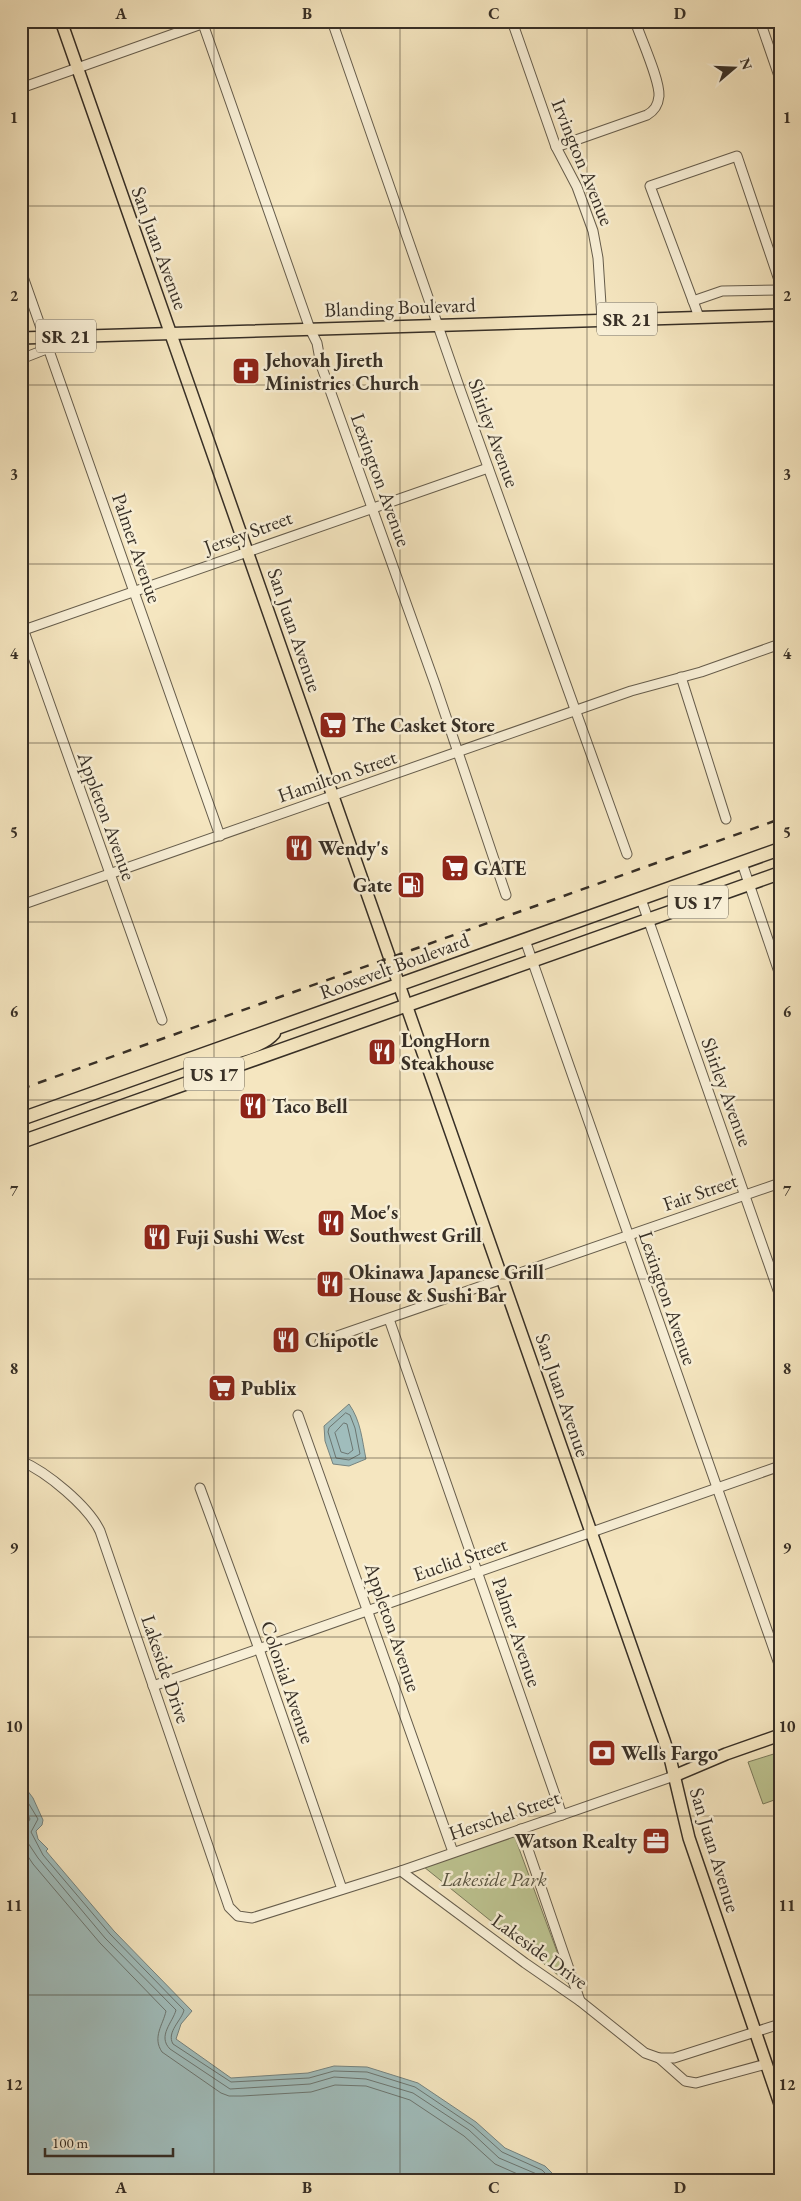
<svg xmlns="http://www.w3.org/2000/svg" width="801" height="2201" viewBox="0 0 801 2201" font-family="'EB Garamond',serif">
<rect width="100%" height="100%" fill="#f5e6c0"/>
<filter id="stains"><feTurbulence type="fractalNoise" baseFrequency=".004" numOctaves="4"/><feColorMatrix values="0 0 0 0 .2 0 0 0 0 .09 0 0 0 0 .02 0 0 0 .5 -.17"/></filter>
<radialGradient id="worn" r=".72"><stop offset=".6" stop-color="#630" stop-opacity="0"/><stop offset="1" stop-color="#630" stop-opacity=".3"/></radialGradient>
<g fill="#bdc491" stroke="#7a7a5c">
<path d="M780,1752v46l-17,6 -15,-42z"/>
<path d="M514,1835l55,149 -145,-117z"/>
</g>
<g fill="#a0bdbc" stroke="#768480">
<path d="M349,1404c12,17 13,36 17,55l-17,7 -16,-2 -8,-23 -1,-15z"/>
<path d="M21,1782l12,16 10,22 -1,5 -6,6 2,8 10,10 -2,2 68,80 78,80 -11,13 -5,15 55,39 77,-5 26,-7 33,1 51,16 58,39 29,26 40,18 14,14h-538z"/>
</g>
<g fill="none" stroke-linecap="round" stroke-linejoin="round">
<g stroke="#6c7671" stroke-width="1">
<path d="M346,1413l4,2 5,13 5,26 -11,6 -13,-2 -8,-26 1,-4z"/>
<path d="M344,1423l3,1 6,26 -5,4 -7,-2 -6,-19z"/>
<path d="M21,1791l17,28 -7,13 12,23 67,79 74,76c-2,10 -18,22 -11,34l58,38 78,-4 25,-7 33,1 48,15 58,39 29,26 40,18 10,10"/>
<path d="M21,1802l9,17 -4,7 -1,7 3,10 10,15 67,80 71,72c-3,12 -19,26 -6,39l60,40 80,-5 24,-7 32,2 47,14 56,37 30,28 40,17 5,5"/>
<path d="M21,1846l12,18 67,79 66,68c-3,14 -14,26 -4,41l59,41 8,3h13l69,-4 24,-7 31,1 44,14 54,36 31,28 36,16"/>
</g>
<defs>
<g id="minor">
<path d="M202,21l108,308 7,14 4,22 114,319 71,211"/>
<path d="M332,21l129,371 166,462"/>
<path d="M512,21l44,126 21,40 16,44 5,27 4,62"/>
<path d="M760,21l20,58"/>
<path d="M21,88l189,-67"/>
<path d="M556,147l91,-32c7,-4 11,-9 12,-19 1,-16 -18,-57 -24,-75"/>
<path d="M21,271l199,565"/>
<path d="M693,301l29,-10 58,-1"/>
<path d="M699,317l-49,-131 87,-30 43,127"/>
<path d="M21,359l28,-11"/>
<path d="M21,623l141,397"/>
<path d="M21,631l467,-163"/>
<path d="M681,677l45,142"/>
<path d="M742,863l38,112"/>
<path d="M641,899l139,397"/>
<path d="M21,905l610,-214 70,-19 79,-28"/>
<path d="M525,940l255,727"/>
<path d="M389,1319l173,496"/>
<path d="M320,1342l460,-159"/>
<path d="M298,1415l155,437"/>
<path d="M21,1461c26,11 67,45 79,70l129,376 9,9 14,2 149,-47 273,-95"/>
<path d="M200,1488l59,161 83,240"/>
<path d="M153,1686l627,-220"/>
<path d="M521,1829l59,172"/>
<path d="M401,1871l124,92 55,38 65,52 14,5h15l106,-34"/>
<path d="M659,2058l26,23 11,2 70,-19"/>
</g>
<g id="major">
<path d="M61,21l603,1719 7,22 18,76 91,266"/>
<path d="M21,338l759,-23"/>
<path d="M674,1776l52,-22 54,-19"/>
</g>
<g id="highway">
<path d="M201,1078c7,-28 55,-24 73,-45"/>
<path d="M21,1119l759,-270"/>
<path d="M21,1142l759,-269"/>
</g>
</defs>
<use href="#minor" stroke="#665d4c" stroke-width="11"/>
<use href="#major" stroke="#372f26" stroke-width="14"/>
<use href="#highway" stroke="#372f26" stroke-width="15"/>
<use href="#minor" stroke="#f8efd6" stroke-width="9"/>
<use href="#major" stroke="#f5e6c0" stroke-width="11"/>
<use href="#highway" stroke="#f5e6c0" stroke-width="12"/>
<path stroke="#372f26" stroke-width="2.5" stroke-dasharray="9 9" stroke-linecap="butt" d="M21,1089l759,-270"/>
</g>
<path fill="none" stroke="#372f26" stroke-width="1" stroke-opacity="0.55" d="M214,21v2159M400,21v2159M587,21v2159M21,206h759M21,385h759M21,564h759M21,743h759M21,922h759M21,1100h759M21,1279h759M21,1458h759M21,1637h759M21,1816h759M21,1995h759"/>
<defs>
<symbol id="church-square" viewBox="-11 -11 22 22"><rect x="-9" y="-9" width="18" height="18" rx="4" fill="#8f2418" stroke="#f8efd6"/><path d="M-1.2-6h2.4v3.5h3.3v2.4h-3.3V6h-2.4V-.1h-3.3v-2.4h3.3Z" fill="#fff"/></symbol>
<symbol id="supermarket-square" viewBox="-11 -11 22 22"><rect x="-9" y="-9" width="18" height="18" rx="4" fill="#8f2418" stroke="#f8efd6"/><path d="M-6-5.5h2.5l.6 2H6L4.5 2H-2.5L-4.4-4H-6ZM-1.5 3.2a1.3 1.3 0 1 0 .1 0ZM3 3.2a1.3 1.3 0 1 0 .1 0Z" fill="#fff"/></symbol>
<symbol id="restaurant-square" viewBox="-11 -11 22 22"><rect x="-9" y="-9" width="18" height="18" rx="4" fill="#8f2418" stroke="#f8efd6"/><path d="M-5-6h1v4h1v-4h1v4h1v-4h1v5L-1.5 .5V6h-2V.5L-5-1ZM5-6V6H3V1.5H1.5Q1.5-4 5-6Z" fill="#fff"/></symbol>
<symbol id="fuel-square" viewBox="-11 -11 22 22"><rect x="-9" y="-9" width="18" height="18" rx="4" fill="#8f2418" stroke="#f8efd6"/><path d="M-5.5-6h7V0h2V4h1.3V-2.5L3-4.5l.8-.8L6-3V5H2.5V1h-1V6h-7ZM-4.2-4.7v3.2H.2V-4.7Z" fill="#fff"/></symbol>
<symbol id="bank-square" viewBox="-11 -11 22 22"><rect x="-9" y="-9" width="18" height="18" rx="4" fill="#8f2418" stroke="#f8efd6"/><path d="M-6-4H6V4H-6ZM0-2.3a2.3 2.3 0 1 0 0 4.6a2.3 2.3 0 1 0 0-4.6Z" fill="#fff"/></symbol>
<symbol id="office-square" viewBox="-11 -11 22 22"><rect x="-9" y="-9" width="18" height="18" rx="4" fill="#8f2418" stroke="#f8efd6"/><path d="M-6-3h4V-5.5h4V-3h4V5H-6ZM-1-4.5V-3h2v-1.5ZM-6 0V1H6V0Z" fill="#fff"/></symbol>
</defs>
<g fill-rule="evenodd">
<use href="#church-square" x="230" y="355" width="32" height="32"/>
<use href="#supermarket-square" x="317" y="709" width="32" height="32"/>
<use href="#restaurant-square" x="283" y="832" width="32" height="32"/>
<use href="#supermarket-square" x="439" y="852" width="32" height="32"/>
<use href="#fuel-square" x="395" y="869" width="32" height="32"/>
<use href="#restaurant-square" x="366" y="1036" width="32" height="32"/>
<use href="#restaurant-square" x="237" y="1090" width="32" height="32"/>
<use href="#restaurant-square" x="315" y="1207" width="32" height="32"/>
<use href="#restaurant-square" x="141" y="1221" width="32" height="32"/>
<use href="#restaurant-square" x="314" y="1268" width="32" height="32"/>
<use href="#restaurant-square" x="270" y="1324" width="32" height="32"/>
<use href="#supermarket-square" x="206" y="1372" width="32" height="32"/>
<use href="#bank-square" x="586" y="1737" width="32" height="32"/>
<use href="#office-square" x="640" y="1825" width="32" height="32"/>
</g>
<g text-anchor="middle" stroke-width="5" stroke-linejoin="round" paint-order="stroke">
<g fill="#f8efd6" stroke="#71695b" stroke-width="1">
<rect x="597" y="302.5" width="60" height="33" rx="4"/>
<rect x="36" y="319.5" width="60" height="33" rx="4"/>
<rect x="668" y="885.5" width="60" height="33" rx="4"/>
<rect x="184" y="1057.5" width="60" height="33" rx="4"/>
</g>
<g font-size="19" font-weight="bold" fill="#372f26">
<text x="627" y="326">SR 21</text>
<text x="66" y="343">SR 21</text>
<text x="698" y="909">US 17</text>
<text x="214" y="1081">US 17</text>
</g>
<g font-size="20" fill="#372f26" stroke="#f8efd6">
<text transform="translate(583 162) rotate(68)" y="7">Irvington Avenue</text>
<text transform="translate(160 248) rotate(70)" y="7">San Juan Avenue</text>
<text transform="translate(400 307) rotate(-2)" y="7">Blanding Boulevard</text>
<text transform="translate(494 433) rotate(70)" y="7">Shirley Avenue</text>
<text transform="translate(381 480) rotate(70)" y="7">Lexington Avenue</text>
<text transform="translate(248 532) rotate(-20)" y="7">Jersey Street</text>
<text transform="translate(137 548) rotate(71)" y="7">Palmer Avenue</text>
<text transform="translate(295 630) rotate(71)" y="7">San Juan Avenue</text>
<text transform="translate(337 776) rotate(-19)" y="7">Hamilton Street</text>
<text transform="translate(107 816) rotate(70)" y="7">Appleton Avenue</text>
<text transform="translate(394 966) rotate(-20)" y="7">Roosevelt Boulevard</text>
<text transform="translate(727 1092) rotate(70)" y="7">Shirley Avenue</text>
<text transform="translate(700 1192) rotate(-19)" y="7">Fair Street</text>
<text transform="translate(668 1298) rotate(71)" y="7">Lexington Avenue</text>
<text transform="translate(563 1395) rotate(71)" y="7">San Juan Avenue</text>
<text transform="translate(460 1559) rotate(-19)" y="7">Euclid Street</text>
<text transform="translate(393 1627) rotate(71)" y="7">Appleton Avenue</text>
<text transform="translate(517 1632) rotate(71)" y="7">Palmer Avenue</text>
<text transform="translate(166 1669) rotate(71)" y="7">Lakeside Drive</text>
<text transform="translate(288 1682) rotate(71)" y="7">Colonial Avenue</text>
<text transform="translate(504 1815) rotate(-19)" y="7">Herschel Street</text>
<text transform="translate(715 1850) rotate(73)" y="7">San Juan Avenue</text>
<text transform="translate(540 1951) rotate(36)" y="7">Lakeside Drive</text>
</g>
<g font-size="20" font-weight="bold" fill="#372f26" stroke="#f8efd6" text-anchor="start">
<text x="265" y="367">Jehovah Jireth<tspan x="265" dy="23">Ministries Church</tspan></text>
<text x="352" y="732">The Casket Store</text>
<text x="318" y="855">Wendy's</text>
<text x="474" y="875">GATE</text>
<text x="392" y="892" text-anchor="end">Gate</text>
<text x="401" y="1047">LongHorn<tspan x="401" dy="23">Steakhouse</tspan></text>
<text x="272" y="1113">Taco Bell</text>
<text x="350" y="1219">Moe's<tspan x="350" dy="23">Southwest Grill</tspan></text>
<text x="176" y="1244">Fuji Sushi West</text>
<text x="349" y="1279">Okinawa Japanese Grill<tspan x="349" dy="23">House &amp; Sushi Bar</tspan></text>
<text x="305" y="1347">Chipotle</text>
<text x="241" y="1395">Publix</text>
<text x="621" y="1760">Wells Fargo</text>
<text x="637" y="1848" text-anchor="end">Watson Realty</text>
</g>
<g font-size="20" font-style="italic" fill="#585441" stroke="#f8efd6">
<text x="494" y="1886">Lakeside Park</text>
</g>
</g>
<rect width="801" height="2201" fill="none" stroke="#f5e6c0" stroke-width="55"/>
<g transform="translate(734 68) rotate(71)" stroke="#f8efd6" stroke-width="4" paint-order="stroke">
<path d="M0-4L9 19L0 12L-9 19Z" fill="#372f26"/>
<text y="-8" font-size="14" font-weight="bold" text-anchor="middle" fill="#372f26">N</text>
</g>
<path d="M45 2148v8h128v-8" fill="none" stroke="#372f26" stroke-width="2.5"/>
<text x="52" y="2148" font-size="15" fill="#372f26" stroke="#f8efd6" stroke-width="4" paint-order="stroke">100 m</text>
<rect x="28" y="28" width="746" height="2146" fill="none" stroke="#372f26" stroke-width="2"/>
<g font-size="16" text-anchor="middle" font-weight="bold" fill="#372f26">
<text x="121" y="19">A</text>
<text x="307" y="19">B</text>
<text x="494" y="19">C</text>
<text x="680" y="19">D</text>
<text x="14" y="123">1</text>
<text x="787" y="123">1</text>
<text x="14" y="301">2</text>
<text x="787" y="301">2</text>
<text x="14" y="480">3</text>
<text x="787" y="480">3</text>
<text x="14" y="659">4</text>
<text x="787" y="659">4</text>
<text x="14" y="838">5</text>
<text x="787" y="838">5</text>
<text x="14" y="1017">6</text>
<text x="787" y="1017">6</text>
<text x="14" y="1196">7</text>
<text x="787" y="1196">7</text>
<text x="14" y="1374">8</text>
<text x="787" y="1374">8</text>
<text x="14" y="1553">9</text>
<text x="787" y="1553">9</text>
<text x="14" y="1732">10</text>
<text x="787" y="1732">10</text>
<text x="14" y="1911">11</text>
<text x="787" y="1911">11</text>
<text x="14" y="2090">12</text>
<text x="787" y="2090">12</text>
<text x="121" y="2193">A</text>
<text x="307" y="2193">B</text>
<text x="494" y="2193">C</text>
<text x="680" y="2193">D</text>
</g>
<rect width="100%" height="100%" filter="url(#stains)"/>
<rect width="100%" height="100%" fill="url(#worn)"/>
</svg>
